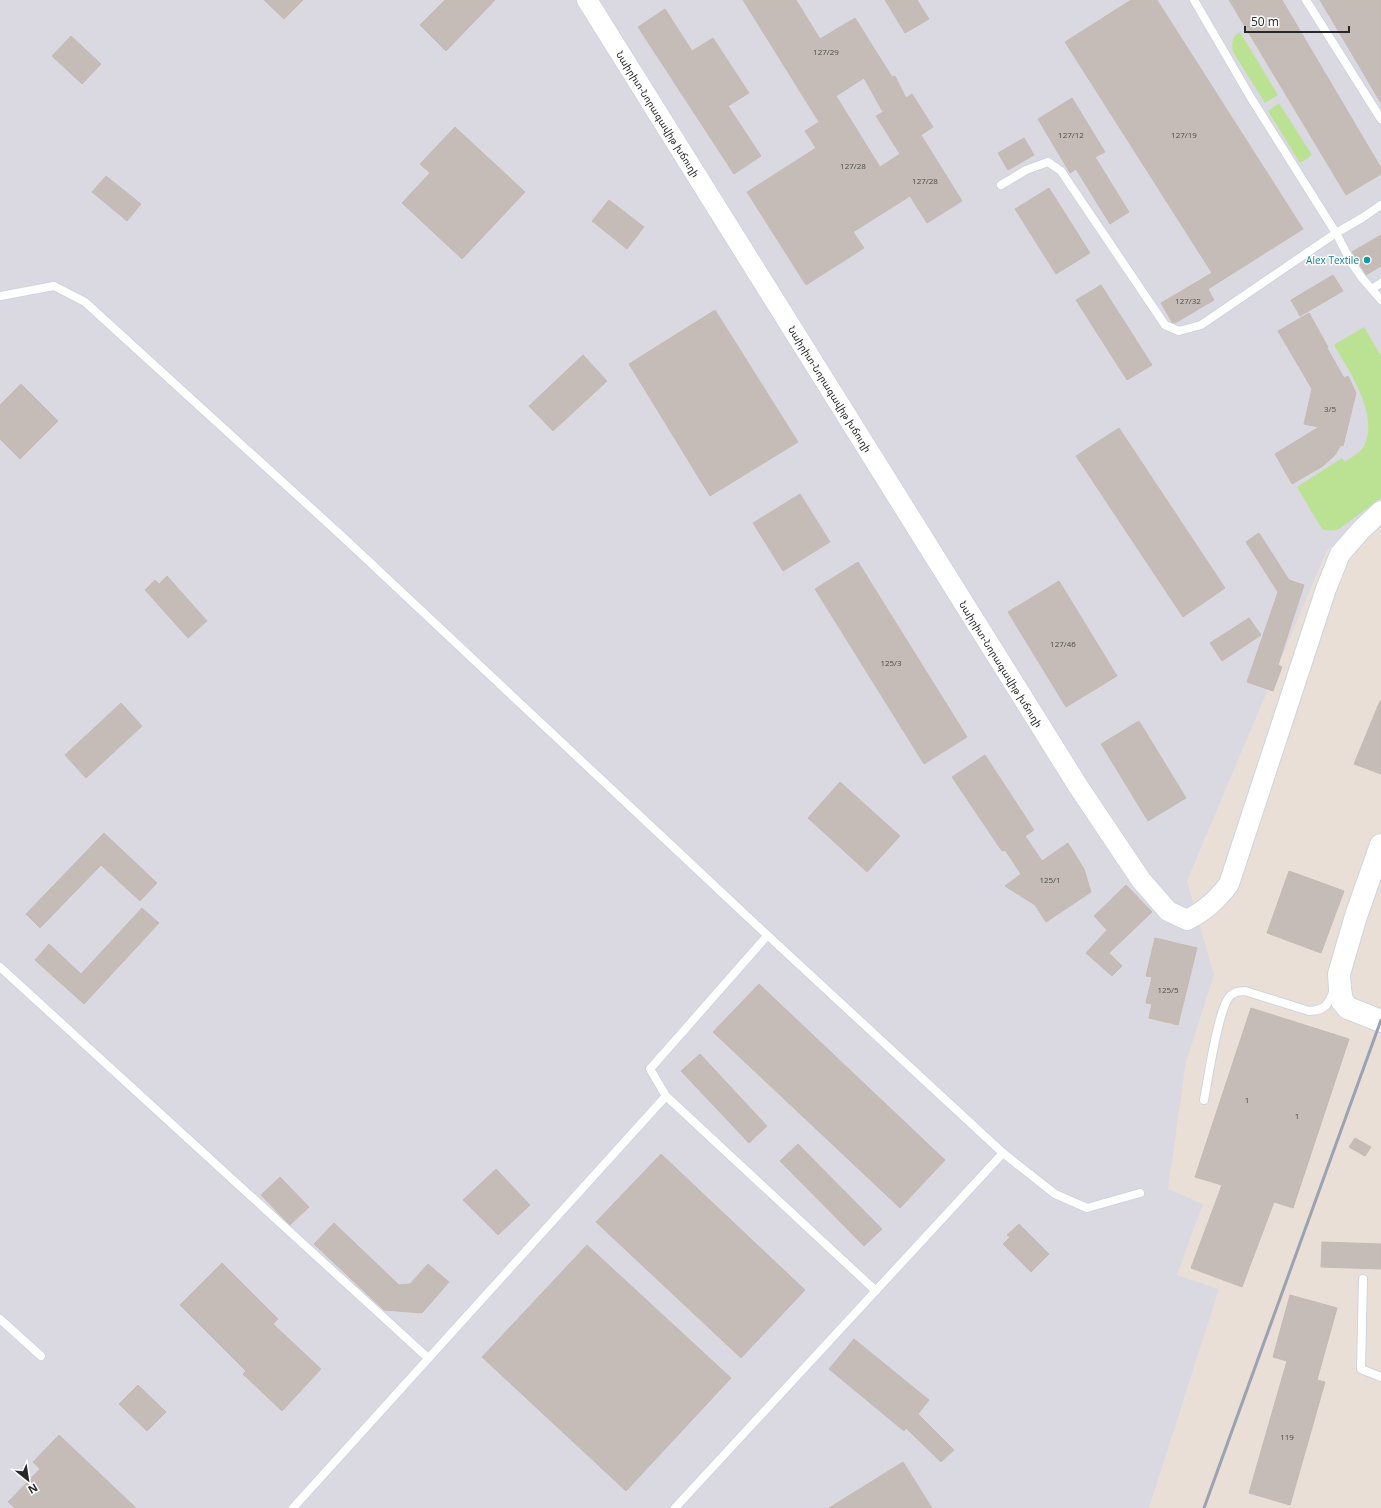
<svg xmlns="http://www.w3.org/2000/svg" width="1381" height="1508" viewBox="0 0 1381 1508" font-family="'Open Sans','Noto Sans Armenian',sans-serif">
<rect width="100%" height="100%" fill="#eadfd7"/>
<path fill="#dad9e2" d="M0,0h1381v499l-55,53 -139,329 27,94 -28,87 -18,127 35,15 -26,71 42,14 -70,219h-1149z"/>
<g fill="#bbe292">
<path d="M1240,32l38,63 -13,8 -32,-51c-2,-9 -1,-15 7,-20z"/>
<path d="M1279,103l33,52 -12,8 -32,-52z"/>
<path d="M1364,327l17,29v142l-42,31c-6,2 -11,2 -17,0l-25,-42 45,-29 3,4c6,-5 17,-10 20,-18 13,-32 -16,-73 -31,-99z"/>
</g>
<g fill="#c5bcb7" stroke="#c5bbb2" fill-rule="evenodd">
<path d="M264,0h39l-19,19z"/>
<path d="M445,0h50l-49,51 -26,-26z"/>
<path d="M743,0h53l24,39 35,-21 37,59 3,-1 11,22 6,-4 21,33 -12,8 41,66 -35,22 -17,-27 -57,36 11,16 -58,37 -59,-93 69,-44 -11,-17 14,-9zM864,78l19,34 -7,4 24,38 -20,13 -44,-71z"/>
<path d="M885,0h32l12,19 -24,14z"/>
<path d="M1131,0h26l146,229 -95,60 6,11 -39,23 -3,-1 -11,-19 51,-30 -147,-231z"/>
<path d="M1229,0h53l99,168v6l-35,21z"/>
<path d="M1320,0h61v103z"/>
<path d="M665,9l27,42 21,-13 36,55 -21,13 33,50 -27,18 -96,-147z"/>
<path d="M71,36l30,28 -19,20 -30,-28z"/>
<path d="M1072,98l33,54 -10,5 34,55 -19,12 -34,-55 -6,4 -32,-54z"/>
<path d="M455,127l70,65 -63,67 -60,-56 28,-30 -10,-9z"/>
<path d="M1024,138l10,17 -26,15 -10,-17z"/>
<path d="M106,176l35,28 -14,17 -35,-29z"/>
<path d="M1049,188l41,65 -34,21 -41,-65z"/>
<path d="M609,200l35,27 -17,22 -35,-28z"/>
<path d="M1381,235v31l-15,9 -14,-23z"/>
<path d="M1333,275l10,16 -43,25 -9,-16z"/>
<path d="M1101,285l51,80 -25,15 -51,-80z"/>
<path d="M715,310l83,132 -88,54 -81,-132z"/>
<path d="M1309,313l19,34 -1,1 17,30 4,-2 8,17 -13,53 -2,-1 -6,10 -12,11 -31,18 -17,-30 44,-27 -15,-3 8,-35 -34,-58z"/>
<path d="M583,355l24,26 -54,50 -24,-25z"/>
<path d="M21,384l37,37 -38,38 -20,-20v-34z"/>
<path d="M1119,428l106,160 -42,29 -107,-161z"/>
<path d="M800,494l30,48 -47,29 -30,-48z"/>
<path d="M1259,533l30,47 15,5 -26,80 4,2 -9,24 -26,-9 31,-90 -32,-50z"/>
<path d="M858,562l109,175 -43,27 -109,-175z"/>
<path d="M167,576l40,45 -19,17 -43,-48 10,-10 4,4z"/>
<path d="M1059,581l58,95 -51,31 -58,-95z"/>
<path d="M1249,618l12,17 -39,26 -12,-18z"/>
<path d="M1380,701h1v73l-27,-10z"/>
<path d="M121,703l21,23 -56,52 -21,-23z"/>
<path d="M1139,721l47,77 -38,23 -47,-77z"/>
<path d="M985,755l49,75 -9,6 17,25 26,-18 16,26 7,23 -45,30 -11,-17 -30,-19 16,-12 -16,-24 -3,1 -50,-74z"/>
<path d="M840,782l60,54 -33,36 -59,-54z"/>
<path d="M104,833l53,50 -17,18 -39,-36 -61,63 -14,-14z"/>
<path d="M1289,871l55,20 -23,62 -54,-20z"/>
<path d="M1126,885l26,27 -43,41 13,13 -10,10 -26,-23 21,-23 -13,-14z"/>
<path d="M142,908l17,15 -75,81 -49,-44 14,-16 32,30z"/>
<path d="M1155,938l42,10 -19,77 -29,-7 3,-14 -6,-1 6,-26 -6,-1z"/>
<path d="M759,984l186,176 -45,48 -187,-176z"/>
<path d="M1251,1008l98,31 -56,169 -19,-6 -32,85 -51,-19 31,-83 -27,-8z"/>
<path d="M700,1054l67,72 -18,17 -68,-72z"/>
<path d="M1355,1138l16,9 -6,9 -16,-9z"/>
<path d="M798,1144l84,85 -18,17 -84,-85z"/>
<path d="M661,1154l144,136 -64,68 -145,-136z"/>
<path d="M496,1169l34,36 -32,30 -35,-35z"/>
<path d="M280,1177l29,30 -19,18 -29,-30z"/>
<path d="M334,1223l65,62 11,-1 18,-20 21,18 -27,31 -38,-3 -70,-66z"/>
<path d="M1019,1224l30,30 -18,18 -28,-28 7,-7 -3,-2z"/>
<path d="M1322,1242l59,2v25l-60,-2z"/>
<path d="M587,1245l144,133 -105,113 -144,-134z"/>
<path d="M222,1263l56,56 -5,5 48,45 -39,42 -39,-37 3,-3 -66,-66z"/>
<path d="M1290,1295l47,13 -20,72 8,2 -35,123 -41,-12 38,-132 -14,-4z"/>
<path d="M854,1339l75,61 -11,14 36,36 -13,12 -35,-34 -2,3 -75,-62z"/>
<path d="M138,1385l28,27 -19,19 -28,-27z"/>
<path d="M59,1435l77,73h-121l-7,-6 32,-33 -7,-7z"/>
<path d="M903,1462l29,46h-103z"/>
</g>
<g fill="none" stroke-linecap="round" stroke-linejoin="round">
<defs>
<g id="service">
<path d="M1194,0l57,98 85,135 15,29 11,16 19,22"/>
<path d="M1306,0l75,119"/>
<path d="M1001,185l25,-15 22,-8 13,9 104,154 14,6 22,-6 135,-92 26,-15 19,-13"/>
<path d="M1372,289l9,-6"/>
<path d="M0,296l54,-10 31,16 259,236 407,382 252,233 52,41 32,14 53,-15"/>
<path d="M767,936l-117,133 16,27 210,195"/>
<path d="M0,967l428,391"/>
<path d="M1204,1100c4,-20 14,-92 26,-104 4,-4 10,-5 15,-5l64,20c17,-1 19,-6 25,-21"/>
<path d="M1363,1279l-2,90 20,8"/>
<path d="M0,1319l41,37"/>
<path d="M293,1508l373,-412"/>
<path d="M675,1508l328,-355"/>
</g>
<path id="tertiary" d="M587,0l491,786 63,94 27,31 19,9c19,-10 29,-19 42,-36l97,-295 14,-35 21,-24 20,-19"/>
<path id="secondary" d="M1381,845l-25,71 -17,58 1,15 2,12 6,7 33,13"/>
</defs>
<use href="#service" stroke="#cdd4e0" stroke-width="10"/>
<use href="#tertiary" stroke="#cdd4e0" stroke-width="22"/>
<use href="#secondary" stroke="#cdd4e0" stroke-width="24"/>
<use href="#service" stroke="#fff" stroke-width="8"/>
<use href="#tertiary" stroke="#fff" stroke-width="20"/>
<use href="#secondary" stroke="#fff" stroke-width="22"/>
<path stroke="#9ba2b2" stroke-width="3" d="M1204,1508l177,-488"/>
</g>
<circle fill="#0f9aa8" stroke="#fff" stroke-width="1.5" cx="1367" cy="260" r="4"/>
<g text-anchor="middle" stroke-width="3" stroke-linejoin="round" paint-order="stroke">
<g font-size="8" fill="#4e4c4b">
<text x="826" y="55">127/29</text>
<text x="1071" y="138">127/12</text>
<text x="1184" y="138">127/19</text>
<text x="853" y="169">127/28</text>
<text x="925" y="184">127/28</text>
<text x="1188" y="304">127/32</text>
<text x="1330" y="412">3/5</text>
<text x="1063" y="647">127/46</text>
<text x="891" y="666">125/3</text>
<text x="1050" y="883">125/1</text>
<text x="1168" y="993">125/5</text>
<text x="1247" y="1103">1</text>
<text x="1297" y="1119">1</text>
<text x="1287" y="1440">119</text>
</g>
<g font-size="10" fill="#272727" stroke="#fff">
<text transform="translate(658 114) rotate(58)" y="4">Նաիրիտ-Նորագավիթ խճուղի</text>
<text transform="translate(830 389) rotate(58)" y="4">Նաիրիտ-Նորագավիթ խճուղի</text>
<text transform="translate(1001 664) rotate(58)" y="4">Նաիրիտ-Նորագավիթ խճուղի</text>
</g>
<g font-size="10" fill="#0d838f" stroke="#fff" text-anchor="end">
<text x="1359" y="264">Alex Textile</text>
</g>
</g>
<g transform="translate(28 1480) rotate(150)" stroke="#ffffff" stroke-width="3" paint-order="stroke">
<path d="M0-3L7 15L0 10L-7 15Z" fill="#272727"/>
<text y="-6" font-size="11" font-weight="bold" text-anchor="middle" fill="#272727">N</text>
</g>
<path d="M1245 26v6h104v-6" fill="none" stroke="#272727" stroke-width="2"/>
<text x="1251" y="26" font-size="12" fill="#272727" stroke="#ffffff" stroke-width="3" paint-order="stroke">50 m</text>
</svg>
